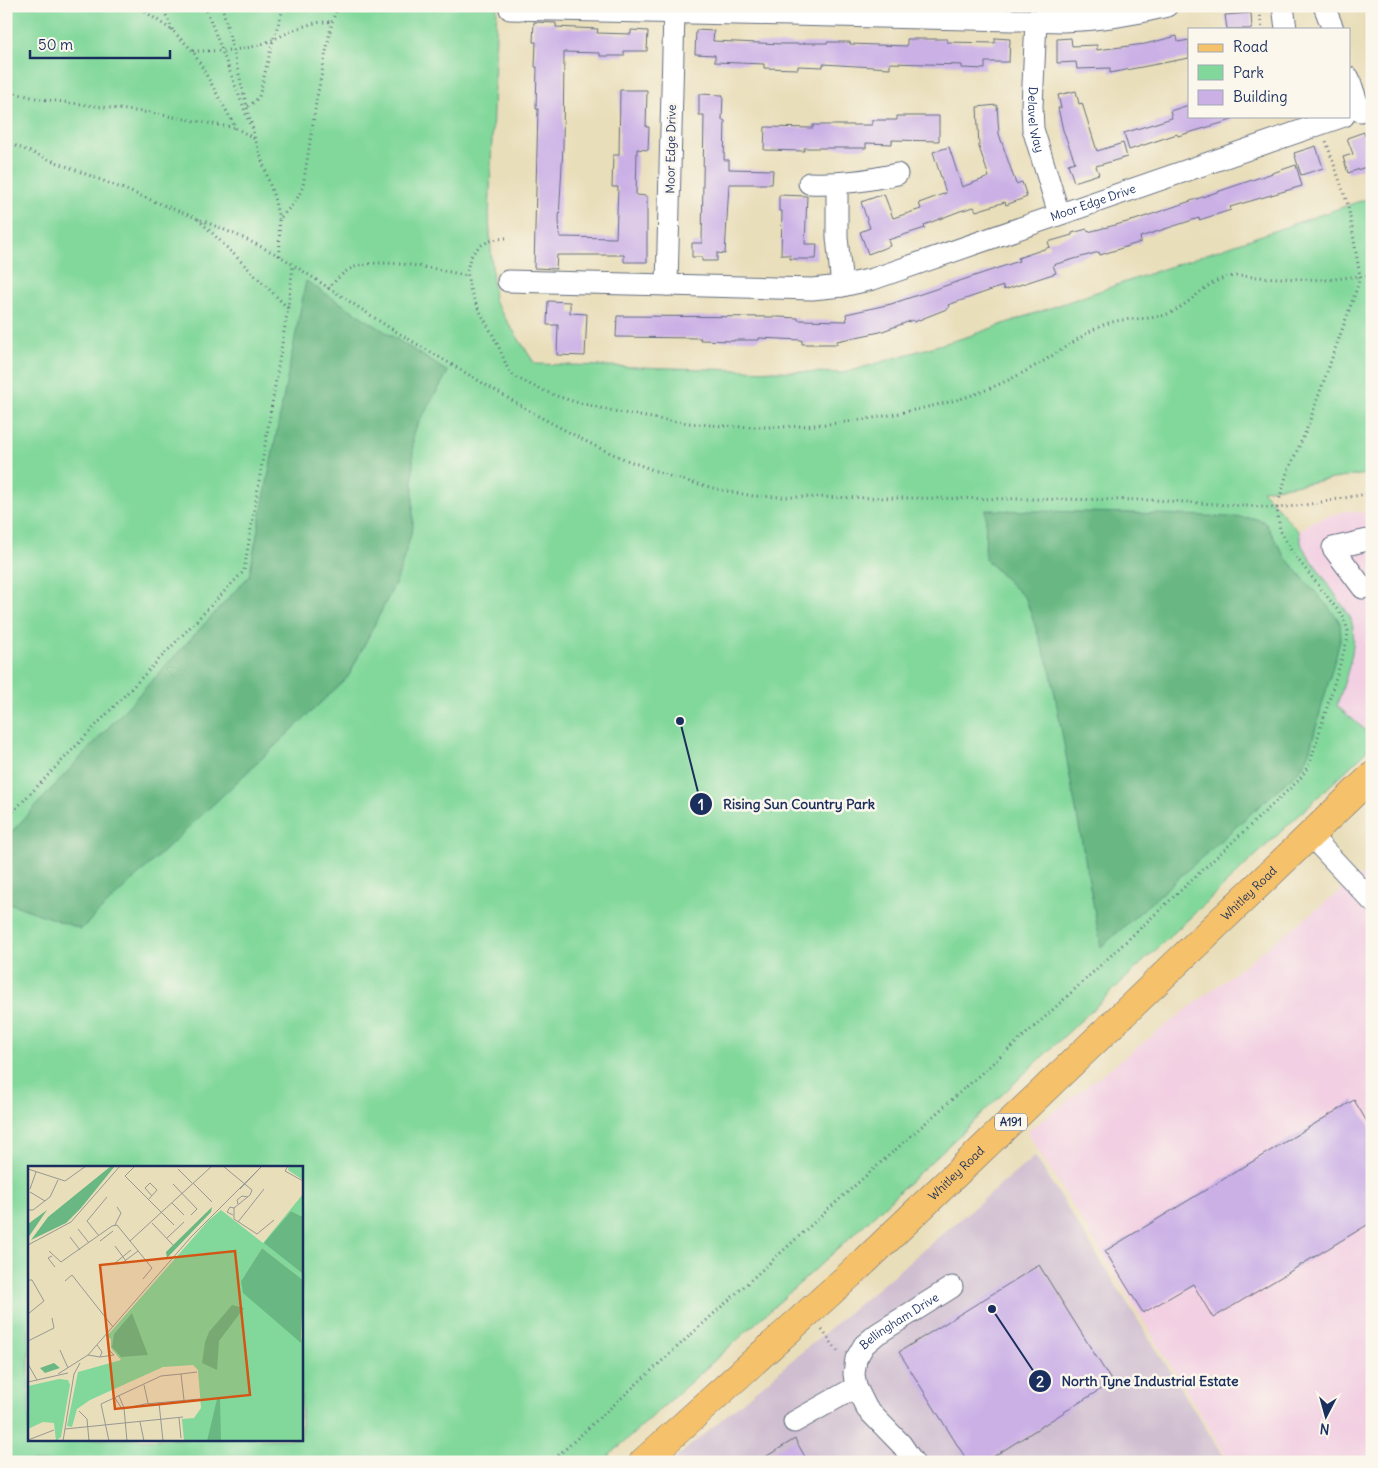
<svg xmlns="http://www.w3.org/2000/svg" width="1378" height="1468" viewBox="0 0 1378 1468" font-family="Delius,sans-serif">
<rect width="100%" height="100%" fill="#fbf7ec"/>
<filter id="ink" filterUnits="userSpaceOnUse"><feTurbulence type="fractalNoise" baseFrequency=".02" numOctaves="2"/><feDisplacementMap in="SourceGraphic" scale="10" xChannelSelector="R" yChannelSelector="G"/><feConvolveMatrix kernelMatrix="1 2 1 2 8 2 1 2 1" color-interpolation-filters="sRGB"/></filter>
<filter id="wash" filterUnits="userSpaceOnUse"><feTurbulence type="fractalNoise" baseFrequency=".0096" numOctaves="4" result="noise"/><feDisplacementMap in="SourceGraphic" scale="20" xChannelSelector="R" yChannelSelector="G"/><feGaussianBlur stdDeviation="1.12" result="paint"/><feColorMatrix in="noise" values="0 0 0 0 0 0 0 0 0 0 0 0 0 0 0 0 0 1.4 0 .05"/><feComposite in="paint" operator="in"/></filter>
<g filter="url(#wash)">
<rect width="100%" height="100%" fill="#e9deba"/>
<g fill="#f2cfe2">
<path d="M1344,511l28,2v223l-35,-30 16,-60 -4,-31 -47,-69 -3,-14 12,-10z"/>
<path d="M1372,867v595h-142l-203,-330z"/>
</g>
<path fill="#cfbdd0" d="M1035,1156l192,306h-556z"/>
<path fill="#82d89b" stroke="#4e847c" fill-rule="evenodd" d="M6,6h491l-8,211 5,84 41,63 309,9 122,-36 406,-140v276l-110,17 37,42 3,14 47,69c13,25 -5,65 -12,91l35,30v10l-522,492 -248,224h-596zM29,1167h272v272h-272z"/>
<g fill="#69b883" stroke="#427470">
<path d="M306,281l142,91 -35,61v95l-16,52 -49,97 -267,252 -75,-27v-64l243,-262z"/>
<path d="M986,510l147,3 120,5 9,3 4,3 19,33 51,59 4,7 1,14 -33,119 -7,13 -200,178 -50,-274 -25,-74 -41,-40z"/>
</g>
<g id="blocks">
<g fill="#cbb0e6">
<path d="M1251,13l1,16h-25l-2,-14z"/>
<path d="M534,22l22,1v4l42,2 -1,4 34,1v-4l17,1 -1,20h-23v5h-24v-3l-36,-1 -1,95 -4,72 1,18 56,1 2,-51h-6l1,-32h6l1,-65h27l-1,37h3l-1,23 -11,-1 -1,46 11,1v66h-23v-7h-67l-1,14 -22,-1 4,-159h-2l1,-42h-2l1,-25h-3z"/>
<path d="M696,30l18,1 -1,10 69,3h22v-1h23v-1h23v2l57,2v-7h40v3l48,1v-5l15,1 -1,23h-24v7l-23,-1v-3l-72,-2v5l-67,-4v3l-25,-1v3l-34,-1v-4l-49,-2v-7l-20,-1z"/>
<path d="M1177,36l1,6 11,-2v18l-79,15v-5l-33,1 -1,-7 -19,1v-24l14,-1 1,8 25,-1v5l48,-6z"/>
<path d="M1076,91l3,13 3,-1 15,48 26,-8 4,14 -31,9 3,8 -25,8 -6,-18 7,-2 -12,-32 -5,-22h3l-3,-13z"/>
<path d="M699,94l24,1 -1,25 3,1 -1,39h5v9l44,1 -1,14h-43l-4,70 -8,-1v8h-15v-4h-10v-14h10l2,-128h-5z"/>
<path d="M997,105l2,29 17,50 6,-2 5,15 -21,8 -1,-3 -29,9 -2,-4 -14,4 -36,14 1,3 -37,12 2,6 -22,8 -8,-22 10,-4 -9,-26 23,-8 9,24 28,-9 -2,-6 27,-10 -13,-41 16,-5 13,40 27,-10 -10,-30 -2,-40z"/>
<path d="M1189,105v11h42l1,4 -54,16 -1,-2 -48,16 -5,-17 48,-15 -2,-7z"/>
<path d="M897,116h42v25l-47,-1v4l-26,-1v5h-62v3l-40,-1 1,-23 48,1v-3h59v-5h25z"/>
<path d="M1364,132l1,4 7,-2v31l-24,8 -5,-16 10,-3 -6,-16z"/>
<path d="M1316,146l7,22 -22,7 -7,-22z"/>
<path d="M1296,165l6,21 -72,21 1,3 -32,10v-2l-59,19 1,5 -41,13 -1,-3 -46,13 3,8 -52,17 -1,-4 -55,19 1,3 -35,14 -1,-2 -33,12 -43,9v3h-35v-4l-43,-2v2h-25v1l-34,-1 1,-2 -85,-1 1,-21 162,1 19,1v2l49,1 -1,-7 45,-10 128,-43 -1,-3 32,-11 -2,-5 24,-7v-2l15,-4 1,3 47,-12z"/>
<path d="M779,195l28,1 -2,48h12l-1,15h-26v-4h-9l1,-44h-3z"/>
<path d="M548,301l22,1v11l17,1 -2,42 -28,-1 1,-30h-11z"/>
<path d="M1354,1100l18,30v92l-159,96 -20,-34 -50,29 -38,-62z"/>
<path d="M1039,1265l73,117 -127,80h-17l-69,-110z"/>
<path d="M795,1439l13,23h-51z"/>
</g>
</g>
</g>
<g filter="url(#ink)">
<use href="#blocks" fill-opacity="0" stroke="#636c7e" stroke-width="1"/>
<g fill="none" stroke-linecap="round" stroke-linejoin="round">
<defs>
<g id="minor">
<path d="M1283,6l3,23"/>
<path d="M1324,6l9,23"/>
<path d="M510,9l553,12c35,-1 69,-6 104,-15"/>
<path id="s1" d="M674,13l-7,272 145,4 30,-3 31,-7 471,-163"/>
<path id="s2" d="M1036,21l-4,85 1,23 26,85"/>
<path d="M1349,78l11,33"/>
<path d="M809,183c33,1 56,-2 88,-9"/>
<path d="M837,184v53l5,49"/>
<path d="M508,281l159,4"/>
<path d="M1363,588l-30,-40 39,-9"/>
<path d="M1310,835l62,66"/>
<path d="M794,1422l62,-35"/>
<path id="s3" d="M913,1462l-12,-18 -34,-35 -11,-22 -2,-13 2,-15 8,-14 13,-11 75,-47"/>
</g>
<g id="major">
<path id="s4" d="M643,1462l221,-200 508,-486"/>
</g>
</defs>
<use href="#minor" stroke="#636c7e" stroke-width="23"/>
<use href="#major" stroke="#636c7e" stroke-width="29"/>
<g stroke="#636c7e" stroke-width="3" stroke-dasharray="1 4" stroke-linecap="butt">
<path d="M137,6l36,25 20,20 43,77 19,11"/>
<path d="M162,6l11,25"/>
<path d="M205,6l46,121"/>
<path d="M222,6l33,133 19,58 5,22"/>
<path d="M1259,6l3,23"/>
<path d="M193,51c22,0 45,0 66,-6 25,-8 46,-25 73,-23"/>
<path d="M6,91l34,8 111,14 85,15"/>
<path d="M248,106l6,-4 5,-5 14,-57 11,-34"/>
<path d="M6,142l190,76 43,18 41,20 110,72 150,89 57,30 32,14 43,16 45,12 36,7 30,1 370,3 124,8 28,-3 67,-12"/>
<path d="M198,219l90,89"/>
<path d="M506,238c-42,3 -46,35 -29,68 8,15 17,30 24,46 3,7 5,15 10,21 4,5 11,7 16,10 20,10 39,17 61,22 110,27 216,30 326,5 28,-6 55,-12 81,-24 23,-10 45,-22 66,-36 15,-9 28,-20 45,-26 20,-8 43,-2 64,-11 23,-10 38,-35 64,-37l91,4 27,-3 20,-1"/>
<path d="M280,256l-1,-37c10,-10 19,-19 24,-33l14,-89 15,-75 6,-16"/>
<path d="M328,289c7,-8 14,-16 24,-21 26,-12 87,1 115,8"/>
<path d="M6,819l238,-248 44,-263 5,-43"/>
<path d="M822,1330l17,23"/>
<path d="M551,1462l291,-265 203,-180 255,-238 10,-16 37,-122 1,-10 -4,-13 -52,-66 -12,-22 -3,-22 10,-35 19,-42 52,-146 2,-9 -12,-71 -22,-64"/>
</g>
<use href="#minor" stroke="#fff" stroke-width="21"/>
<use href="#major" stroke="#f5c16b" stroke-width="28"/>
</g>
</g>
<g text-anchor="middle" stroke-width="5" stroke-linejoin="round" paint-order="stroke">
<rect fill="#fbf7ec" stroke="#5e6b89" stroke-width="1" x="995" y="1113.5" width="32" height="17" rx="4"/>
<g font-size="11" font-weight="bold" fill="#1b2f5e">
<text x="1011" y="1126">A191</text>
</g>
<g font-size="12" fill="#1b2f5e" stroke="#fbf7ec">
<text dy="4" stroke="none"><textPath href="#s2" startOffset="99">Delavel Way</textPath></text>
<text transform="translate(671 149) rotate(-89)" y="4">Moor Edge Drive</text>
<text dy="4" stroke="none"><textPath href="#s1" startOffset="712">Moor Edge Drive</textPath></text>
<text dy="4" stroke="none"><textPath href="#s4" startOffset="831">Whitley Road</textPath></text>
<text dy="4" stroke="none"><textPath href="#s4" startOffset="426">Whitley Road</textPath></text>
<text dy="4" stroke="none"><textPath href="#s3" startOffset="182">Bellingham Drive</textPath></text>
</g>
</g>
<g transform="translate(28 1166)">
<rect width="275" height="275" fill="#e9deba"/>
<path d="M275,0v14l-15,-10 1,-4zM275,28v23l-12,-6 -26,32 38,31v6l-41,-32 -21,33 62,59v101h-119l-2,-22 12,-1 7,-10 -3,-38 -5,-5 -30,2 -73,33 -13,9 -5,18 -5,-1 11,-54 43,-12 -10,-12v-9l-4,-3 101,-115 13,-11 42,33zM31,213l9,1 2,5 -9,52 -5,4 -2,-18 -11,-1 -15,7v-43z" fill="#82d89b"/>
<path d="M83,0h4l-34,42 -15,15 -35,17 17,-23zM184,41l-1,5 -44,46 -1,-6zM19,44l-17,25 -2,3v-14zM263,45l12,6v57l-39,-31zM234,82l41,32 -2,63 -58,-50 -2,-12zM204,139l12,3 -25,33 -2,29 -15,-7 3,-21 4,-10zM104,147l16,42 -27,2 -9,-10 2,-13zM26,197l6,5 -15,5 -5,-5zM192,231l1,44h-14l10,-42z" fill="#69b883"/>
<path fill="none" stroke="#979895" stroke-width="1" d="M107,0l-10,10 49,49M195,0l29,24M260,0l-3,5 18,10M0,3l37,12 21,-15M150,3l14,14M165,17l19,19M145,18l24,25 -6,6M2,23l6,-17M212,23l22,-23M224,24l-2,5 -16,13v11l23,15 17,-14M2,26l15,9M120,34l9,-10 -7,-7 -5,5 7,8M144,37l12,12M210,38l-1,-4 5,-4 6,1M0,44h5l17,-13 8,-17M205,49l-6,-3 3,-5 4,1M210,56l26,-33M124,57l21,22M87,59l6,-12 -4,-6M50,63l11,14M71,70l-12,-15 20,-24M42,71l10,13M139,72l17,-16M72,75l13,-10M102,75l82,-75M0,79l43,-23 49,-56M87,80l11,15M21,85l12,11 51,-36 5,-1 35,43 -9,11M24,90l-4,2 7,9M87,97l16,-13M94,97l16,-12M0,114h4l12,21 -16,13M37,115l7,-6 41,52M0,175l26,-13 -2,-10M32,184l8,18M60,189l12,2 2,-5 -5,-7M72,191l14,-2 -4,-4M0,198l9,16M30,208l30,-19 103,-118 69,-69M153,208l16,-2M0,216l40,-9M116,219l4,18M91,230l5,12 3,33M87,232l7,11 23,-5 55,-5M131,237l4,38M51,245l8,8 2,22M151,252l2,20M112,256l4,19M37,263l118,-12M0,274l26,-10M35,275l11,-67 6,-11M81,275l-8,-37 60,-28 20,-2 3,26"/>
<path fill="#d45514" fill-opacity="0.15" stroke="#d45514" stroke-width="2.5" d="M207,85l15,144 -135,14 -15,-144z"/>
<rect width="275" height="275" fill="none" stroke="#1b2f5e" stroke-width="2.5"/>
</g>
<path fill="none" stroke="#1b2f5e" stroke-width="2" d="M680 721L701 804M992 1309L1040 1381"/>
<g fill="#1b2f5e" stroke="#fbf7ec" stroke-width="2">
<circle cx="680" cy="721" r="5"/>
<circle cx="992" cy="1309" r="5"/>
<circle cx="701" cy="804" r="12"/>
<circle cx="1040" cy="1381" r="12"/>
</g>
<g font-size="15" text-anchor="middle" font-weight="bold" fill="#fff">
<text x="701" y="810">1</text>
<text x="1040" y="1387">2</text>
</g>
<g font-size="14" text-anchor="middle" font-weight="bold" fill="#1b2f5e" stroke="#fbf7ec" stroke-width="5" stroke-linejoin="round" paint-order="stroke">
<text x="799" y="809">Rising Sun Country Park</text>
<text x="1150" y="1386">North Tyne Industrial Estate</text>
</g>
<rect width="1378" height="1468" fill="none" stroke="#fbf7ec" stroke-width="25"/>
<rect x="1188" y="28" width="162" height="90" fill="#fbf7ec" stroke="#a1a7b3"/>
<rect x="1198" y="44" width="25" height="8" fill="#f5c16b" stroke="#a1a7b3"/>
<text x="1233" y="52" font-size="15" fill="#1b2f5e">Road</text>
<rect x="1198" y="65" width="25" height="15" fill="#82d89b" stroke="#a1a7b3"/>
<text x="1233" y="78" font-size="15" fill="#1b2f5e">Park</text>
<rect x="1198" y="90" width="25" height="15" fill="#cbb0e6" stroke="#a1a7b3"/>
<text x="1233" y="102" font-size="15" fill="#1b2f5e">Building</text>
<g transform="translate(1326 1416) rotate(186)" stroke="#fbf7ec" stroke-width="4" paint-order="stroke">
<path d="M0-4L9 19L0 12L-9 19Z" fill="#1b2f5e"/>
<text y="-8" font-size="14" font-weight="bold" text-anchor="middle" fill="#1b2f5e">N</text>
</g>
<path d="M30 50v8h140v-8" fill="none" stroke="#1b2f5e" stroke-width="2.5"/>
<text x="38" y="50" font-size="15" fill="#1b2f5e" stroke="#fbf7ec" stroke-width="4" paint-order="stroke">50 m</text>
</svg>
